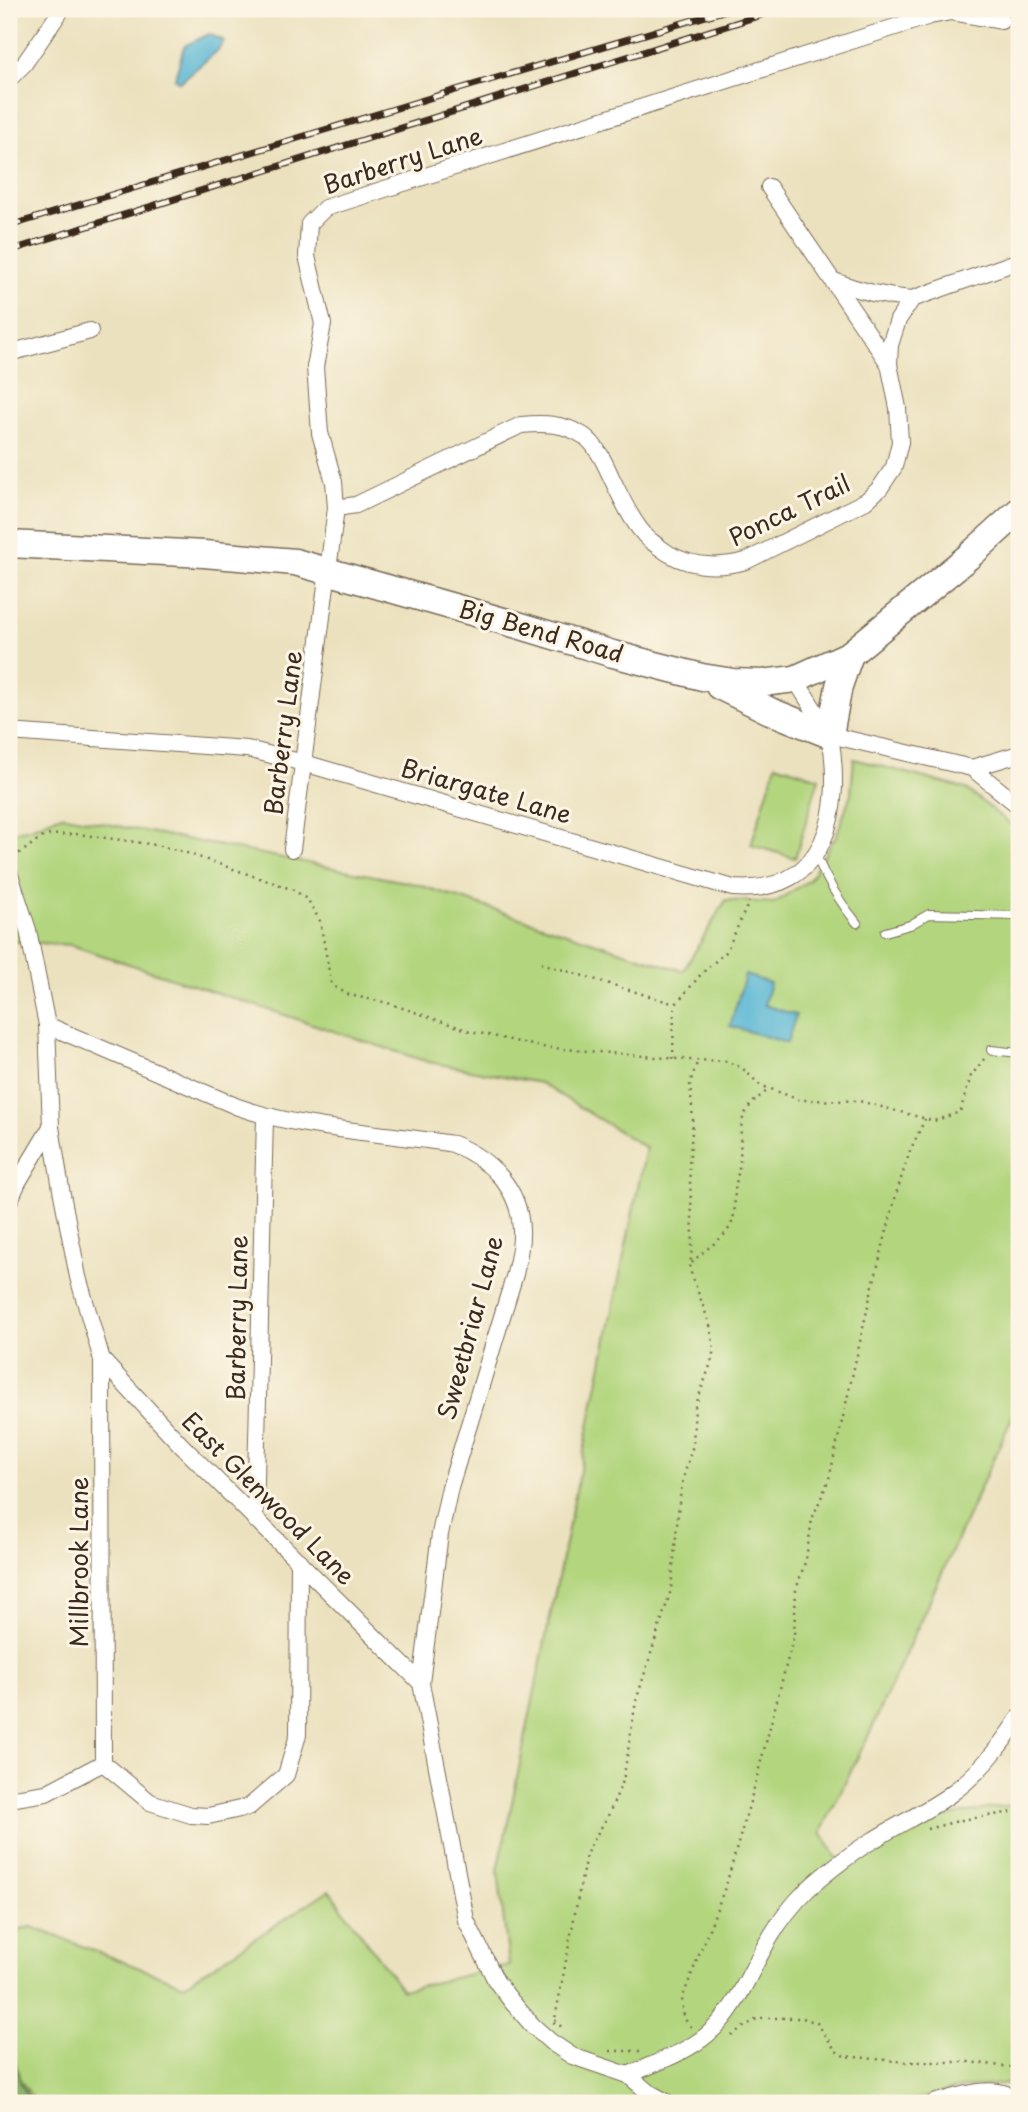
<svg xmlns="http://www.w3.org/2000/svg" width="1028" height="2112" viewBox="0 0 1028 2112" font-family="'Playpen Sans',sans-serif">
<rect width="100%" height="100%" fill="#fcf5e5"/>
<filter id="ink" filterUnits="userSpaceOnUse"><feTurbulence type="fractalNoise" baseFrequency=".0143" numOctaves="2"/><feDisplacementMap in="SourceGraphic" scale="14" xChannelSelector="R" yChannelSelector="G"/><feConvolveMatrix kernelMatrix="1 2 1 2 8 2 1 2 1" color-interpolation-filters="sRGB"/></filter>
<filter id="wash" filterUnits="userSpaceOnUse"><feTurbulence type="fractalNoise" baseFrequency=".00686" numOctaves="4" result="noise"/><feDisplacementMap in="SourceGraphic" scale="28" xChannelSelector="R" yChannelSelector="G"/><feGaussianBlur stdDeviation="1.57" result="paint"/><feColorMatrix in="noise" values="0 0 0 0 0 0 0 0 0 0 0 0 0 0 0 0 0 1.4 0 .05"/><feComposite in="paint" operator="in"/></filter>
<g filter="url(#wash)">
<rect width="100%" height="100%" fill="#ebe1be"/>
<g fill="#b2d57e" stroke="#76804e" stroke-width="2">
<path d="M854,759l112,30 53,42v571l-146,324 -52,106 23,37c32,-23 68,-43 106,-53 22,-6 47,-8 69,-12v278l-63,7 -54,14h-866l-27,-40v-132l23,-4 152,58 145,-95 73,100 107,-25 -11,-94 148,-723 -106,-65 -112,-21 -357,-117 -62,-4v-108l24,-6 28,-12 355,69 267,87 43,-71 48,3 35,-23 28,-46 14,-41z"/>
<path d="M776,764l43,14 -24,80 -44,-13z"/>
</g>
<path fill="#8db66d" stroke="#647046" stroke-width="2" d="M9,2045l4,8 8,31 11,19h-23z"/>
<g fill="#55b5d4" stroke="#487079" stroke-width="2">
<path d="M209,34l15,7 -7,10 -37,31 -5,-3 9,-33z"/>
<path d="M745,975l25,8 -6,22 32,10 -9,28 -57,-17z"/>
</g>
</g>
<g filter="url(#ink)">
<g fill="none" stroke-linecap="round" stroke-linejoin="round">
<defs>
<g id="service">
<path d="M816,855c9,23 25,49 41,68"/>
<path d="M885,932l25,-7 19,-11 90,2"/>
<path d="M991,1050l28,3"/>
</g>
<g id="minor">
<path d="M9,79l15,-15 38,-55"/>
<path d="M769,187l120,177 1,-19 8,-25 14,-21 107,-38"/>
<path d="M834,281c26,10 50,16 78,18"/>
<path d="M9,353l81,-22"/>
<path d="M336,508l20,-3 165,-80c23,-2 43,-2 63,11 14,10 22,30 29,45 9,18 17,37 30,52 4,6 11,10 16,14 25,20 57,22 87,14l120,-60 14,-13 14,-21 6,-25 -2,-34 -9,-44"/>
<path d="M795,679l35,56 142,33 47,38"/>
<path d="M9,732l238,17 57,14 429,125c95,7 110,-78 97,-153"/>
<path d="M972,768l47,-14"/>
<path d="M292,849l44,-341 -2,-26 -14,-49 -5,-66 8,-43 -16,-68 2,-32 16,-16 605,-192 21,-4 50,9"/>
<path d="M9,872l19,58 19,95 4,102 10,62 17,88 24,83 80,86 239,237 45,237 30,61 16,21 21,24 18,16 21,14 56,19 20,17 20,11"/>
<path d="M47,1025l191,82c69,24 144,25 215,37 37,15 67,44 68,86 1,14 -3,30 -6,44l-65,213 -10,47 -19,149"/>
<path d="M9,1202l9,-20 33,-55"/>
<path d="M102,1360l1,403"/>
<path d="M255,1520l10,-403"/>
<path d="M9,1799l37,-6 57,-30 47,39 41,13 17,1 41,-9 37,-32 12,-40 1,-174"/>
<path d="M628,2075c27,-12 58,-22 80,-41 31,-26 42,-65 63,-98 10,-17 22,-32 36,-46 17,-16 47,-39 68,-51 24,-15 50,-27 73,-43 30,-21 51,-48 71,-78"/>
<path d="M934,2103c21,-5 50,-17 72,-9l5,9"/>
</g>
<g id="primary">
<path d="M9,544l195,10 91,8 226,64 92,28 89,23 31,5 29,1 33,-4 55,-25 118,-97 51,-46"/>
<path d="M719,686l51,25 60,24 9,-49 11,-32"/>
</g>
</defs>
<use href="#service" stroke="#796a56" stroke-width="10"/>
<use href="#minor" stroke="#796a56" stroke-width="18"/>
<use href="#primary" stroke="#796a56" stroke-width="29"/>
<g stroke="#796a56" stroke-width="2.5" stroke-dasharray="2 5" stroke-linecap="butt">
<path d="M12,856l10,-4 18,-14 10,-3 28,-1 78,11 28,7 110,38 14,10 12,21 11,61 4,5 14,8 39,8 82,28 71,16 149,13 36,1 16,7 18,17 40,15 59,1 75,20 26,-9 11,-36 13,-17"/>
<path d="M541,963l134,41"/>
<path d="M673,1059l1,-47 2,-8 26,-31 24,-21 23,-50"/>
<path d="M692,1263c11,-14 31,-22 39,-38 5,-11 3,-22 4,-33 1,-11 4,-21 5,-32 2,-37 -5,-47 30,-71"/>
<path d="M927,1829l35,-9 57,-9"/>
<path d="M555,2020l9,10"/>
<path d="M554,2024l32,-169 5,-11 16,-26 16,-37 13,-80 35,-111 8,-87 4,-24 10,-34 2,-38 16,-44 3,-14 -4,-24 -20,-55 3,-36 -4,-69 4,-44 -3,-38 8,-23"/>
<path d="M691,2027l-7,-9 -2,-19 44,-114 28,-97 40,-153 2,-45 10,-31 6,-40 17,-40 41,-182 27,-106 13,-40 15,-32"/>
<path d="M731,2035l27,-17h45l14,5 19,28 8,5 62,6h63l50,6"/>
<path d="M610,2051h32"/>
</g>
<use href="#service" stroke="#fff" stroke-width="8"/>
<use href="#minor" stroke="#fff" stroke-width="16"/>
<use href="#primary" stroke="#fff" stroke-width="26"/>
<defs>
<g id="rail">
<path d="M9,226l447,-136 274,-81"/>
<path d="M9,251l771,-242"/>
</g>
</defs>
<use href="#rail" stroke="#3b2a1e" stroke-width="7"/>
<use href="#rail" stroke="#fcf5e5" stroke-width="4.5" stroke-dasharray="13" stroke-linecap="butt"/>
</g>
</g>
<g text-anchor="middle" stroke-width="6" stroke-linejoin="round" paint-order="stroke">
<g font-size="24" fill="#3b2a1e" stroke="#fcf5e5">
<text transform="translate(403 161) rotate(-18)" y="8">Barberry Lane</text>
<text transform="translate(790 511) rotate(-26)" y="8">Ponca Trail</text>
<text transform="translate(541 632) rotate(16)" y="8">Big Bend Road</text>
<text transform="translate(284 733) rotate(-83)" y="8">Barberry Lane</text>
<text transform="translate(486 792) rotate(16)" y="8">Briargate Lane</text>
<text transform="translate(238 1318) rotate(-89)" y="8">Barberry Lane</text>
<text transform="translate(471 1328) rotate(-75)" y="8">Sweetbriar Lane</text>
<text transform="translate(268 1499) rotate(45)" y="8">East Glenwood Lane</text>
<text transform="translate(80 1562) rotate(-90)" y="8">Millbrook Lane</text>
</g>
</g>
<rect width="1028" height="2112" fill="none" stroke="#fcf5e5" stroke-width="35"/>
</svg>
